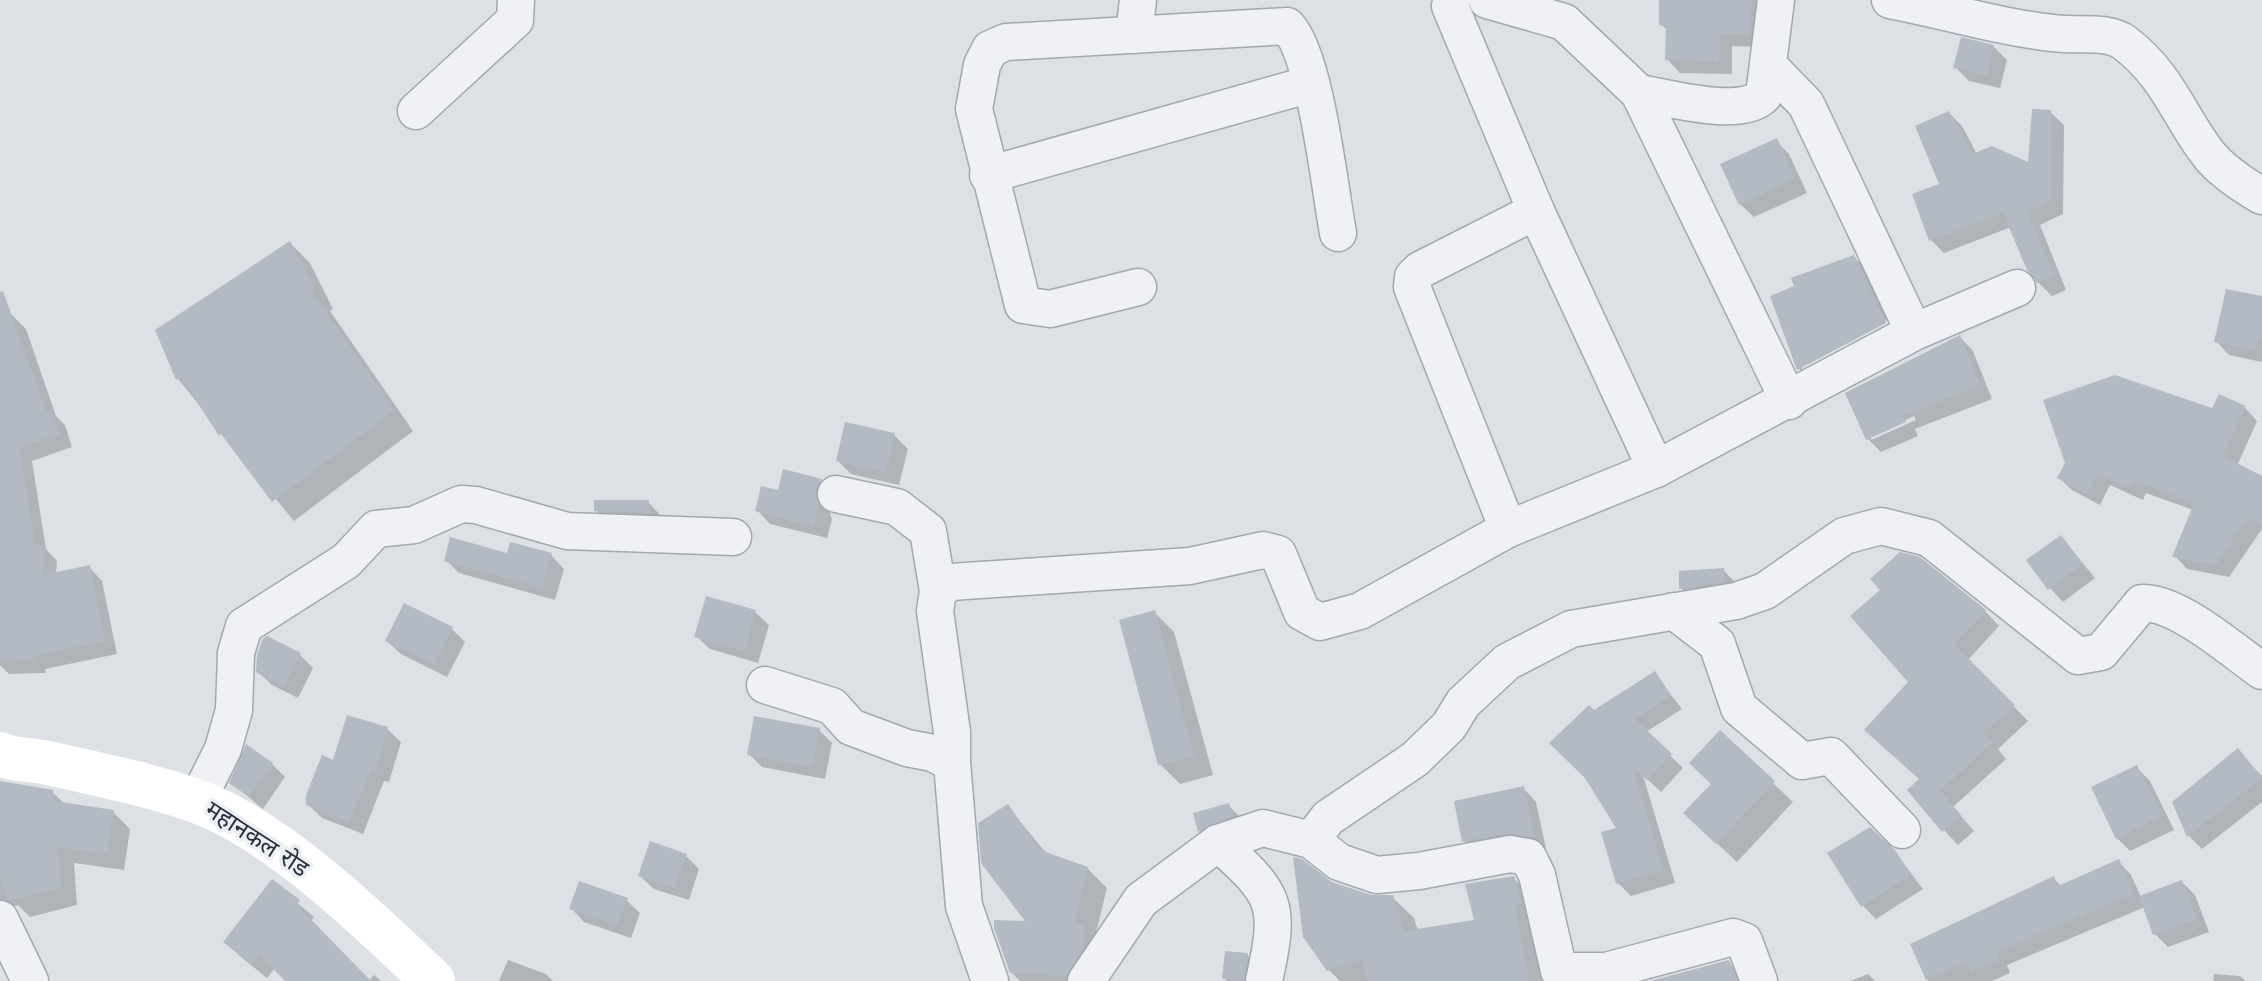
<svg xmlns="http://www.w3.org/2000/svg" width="2262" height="981" viewBox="0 0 2262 981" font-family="Jost,'Noto Sans Devanagari',sans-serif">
<rect width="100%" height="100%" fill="#dde1e6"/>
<g fill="#0003" fill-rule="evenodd">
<path d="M1661,0h104l-2,47 -31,-1v28l-52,-1 -13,-14 1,-28 -7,-7z"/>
<path d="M1993,46l14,14 -7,28 -31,-7 -13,-13z"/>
<path d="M2050,112l14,13 -1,89 -23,11 26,65 -14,6 -14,-14 -27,-55 -67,26 -13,-13 10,-54 8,-73 13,13 15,28 53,11z"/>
<path d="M1776,141l13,13 18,39 -53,24 -14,-13z"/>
<path d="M290,243l20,20 23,46 -3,2 83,120 -119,90 -116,-142 -20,-48z"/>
<path d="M1854,257l12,12 23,50 -87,46v5l89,-47 6,12 -86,46 -12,-12 -26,-72z"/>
<path d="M2262,298v64l-33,-7 -13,-14z"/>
<path d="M12,315l14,14 30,87 9,9 7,22 -40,14 14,88 11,12 -1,13 33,-7 13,14 15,73 -72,15 1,4 -37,1 -9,-9v-346z"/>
<path d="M1960,337l13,14 19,48 -77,30 3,7 -37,16 -13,-13zM1914,416l2,4 -45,20v-4z"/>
<path d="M2245,408l12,13 -20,45 25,12v51l-33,48 -42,-8 -12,-13 18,-46 -47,-17 -3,7 -33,-15 -10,20 -28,-15 -13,-12 154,-67z"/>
<path d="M894,435l14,14 -9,36 -48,-11 -13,-13z"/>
<path d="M785,472l36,8 13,14 -6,11 4,15 -5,18 -57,-14 -13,-14 23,-18z"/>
<path d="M648,502l13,14v9l-52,-1 -13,-14z"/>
<path d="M2061,537l34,41 -32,24 -13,-14z"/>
<path d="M509,555h42l13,14 -9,31 -96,-27 -13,-13z"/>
<path d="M1723,570l14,14 -42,18 -14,-14z"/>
<path d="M1985,611l14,15 -31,34 60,61 -30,28 8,10 -53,48 21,24 -16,14 -14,-15 -23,-50 -54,-50z"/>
<path d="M755,612l14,13 -11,38 -48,-14 -14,-13z"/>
<path d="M1154,612l20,20 39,143 -33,9 -20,-20z"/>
<path d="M452,629l13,13 -18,35 -46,-23 -14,-13z"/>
<path d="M267,639l33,16 13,13 -15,30 -26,-13 -14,-13z"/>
<path d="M1654,673l28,36 -36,23 37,36 -22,24 -18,-17 32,108 -44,13 -13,-13 -15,-50 16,-4 -25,-117z"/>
<path d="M387,729l14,13 -12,40 -5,-1 -21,53 -41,-16 -14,-14 26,-42z"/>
<path d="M819,730l13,13 -7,36 -63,-12 -13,-13z"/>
<path d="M1720,733l73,69 -56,60 -31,-29z"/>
<path d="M2238,751l24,25v26l-60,47 -13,-13 -14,-33z"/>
<path d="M272,764l13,13 -22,32 -31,-26z"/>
<path d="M2136,767l14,14 24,49 -44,21 -13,-13z"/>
<path d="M0,782l52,10 14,13 47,7 17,17 -6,41 -50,-7 3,42 -47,12 -12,-12 -18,5z"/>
<path d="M1523,788l13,14 10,47 -25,-3 -44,8 -13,-13z"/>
<path d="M1228,805l14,14 -29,25 -13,-13z"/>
<path d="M1008,807l39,47 40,14 20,20 -12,49v44h-75l-9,-9 18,-49z"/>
<path d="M1894,851l29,38 -47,30 -13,-13z"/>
<path d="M685,855l14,14 -10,31 -35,-11 -14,-13z"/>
<path d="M2119,862l12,13 10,22 41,-15 13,13 14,37 -41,15 -13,-13 -10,-27 -138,58 3,8 -18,8h-64l-16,-36 141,-67 8,8z"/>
<path d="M1513,878l22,21 10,82h-205l-11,-11 2,-86 39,13h22l22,21 4,13 58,-9z"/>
<path d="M272,882l42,35 -4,5 58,59 6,-6 7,6h-93l-13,-13 -8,10 -26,-21 -16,-15z"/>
<path d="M626,900l14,13 -9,25 -47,-16 -13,-14z"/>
<path d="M1247,955l7,6 -4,20h-23l-3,-3z"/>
<path d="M508,960l38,14 7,7h-54z"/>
<path d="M1728,962l19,19h-89z"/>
<path d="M1868,974l7,7h-25z"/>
<path d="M2214,974l26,2 6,5h-33z"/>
</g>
<g fill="#b4bac3">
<path d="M1659,0h93l-2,34 -30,-1 -1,29 -54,-2 1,-34 -7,-1z"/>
<path d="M1961,37l33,8 -7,31 -34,-8z"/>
<path d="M2032,109l19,1v90l-23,12 26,64 -17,7 -10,-13 -24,-57 -74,28 -17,-47 27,-10 -24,-58 34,-15 23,43 20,-8 36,16z"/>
<path d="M1777,138l18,41 -56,26 -19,-41z"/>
<path d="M290,241l25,48 -4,2 84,119 -123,92 -51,-68 -2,2 -38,-59 -5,3 -21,-50z"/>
<path d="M1854,255l32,68 -89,47 -27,-74 24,-10 -3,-8z"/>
<path d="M2226,289l36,7v43l-4,-1 -3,13 -41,-9z"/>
<path d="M3,291l43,120 6,-1 8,24 -40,13 15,98h9l-1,30 47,-10 15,76 -72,15 1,4 -34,1v-369z"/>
<path d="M1960,335l20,50 -77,31 3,6 -40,18 -21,-47z"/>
<path d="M2115,375l97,33 7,-14 27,12 -23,50 39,20v50l-15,-9 -31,48 -44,-8 22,-54 -61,-22 -3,7 -33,-14 -10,20 -30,-16 8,-15 -22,-63z"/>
<path d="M845,422l50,11 -9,40 -50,-12z"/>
<path d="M783,469l39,10 -7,11 4,15 -5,21 -59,-15 6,-25 17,4z"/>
<path d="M594,500h55v13l-55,-2z"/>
<path d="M2061,535l22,29 -35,26 -22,-30z"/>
<path d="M450,537l57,16 3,-11 42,11 -10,35 -98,-27z"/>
<path d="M1900,552l20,5 66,53 -32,34 61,61 -31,28 9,9 -53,49 21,24 -19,17 -35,-42 12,-11 -55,-49 44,-48 -58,-66 30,-26 -10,-11z"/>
<path d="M1724,568l1,14 -46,7v-18z"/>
<path d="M706,596l50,14 -11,41 -51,-14z"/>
<path d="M404,603l49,24 -19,38 -49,-24z"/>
<path d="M1155,610l39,146 -36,9 -39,-145z"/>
<path d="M267,636l34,17 -17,33 -28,-14 1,-16 5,-16z"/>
<path d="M1655,671l16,24 -36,24 37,35 -25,26 -14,-13 30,103 -47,14 -15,-52 15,-4 -31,-50 -36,-35 40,-38 5,5z"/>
<path d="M347,715l41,12 -12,43 -5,-1 -22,53 -43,-17v-10l16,-40 11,5z"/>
<path d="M754,716l66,12 -8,39 -65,-12z"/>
<path d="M1720,730l55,51 -59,63 -33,-31 28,-29 -22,-21z"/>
<path d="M246,744l27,19 -24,34 -20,-14z"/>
<path d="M2238,748l24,30 -75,59 -15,-35z"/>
<path d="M2137,765l25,51 -46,23 -25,-52z"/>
<path d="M0,781l53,9 1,11 60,9 -7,44 -49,-7 3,41 -53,12 -8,-23z"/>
<path d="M1524,786l10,51 -27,-4 -45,9 -8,-41z"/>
<path d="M1229,803l4,13 -35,16 -5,-19z"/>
<path d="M1008,804l32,46 48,17 -14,56 10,1 -1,24 -17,28 -56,-3 -16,-45v-8l31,1 -44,-58 -3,-40z"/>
<path d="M1870,827l25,23 16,25 -50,32 -34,-54z"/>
<path d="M650,841l37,13 -12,34 -37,-12z"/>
<path d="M1293,857l9,2 30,23 39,13h22l11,36 70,-11 -9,-36 49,-8 8,28 -7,2 14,75h-162l-5,-22 -35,12 -24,-34z"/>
<path d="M2119,859l14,35 -137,58 3,8 -28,12 -4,-10 -41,18 -16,-36 144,-68 4,10z"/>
<path d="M272,879l28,21 -3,5 74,76h-86l-26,-27 -8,10 -28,-22z"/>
<path d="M2182,880l15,39 -44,16 -14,-39z"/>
<path d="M579,881l49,17 -11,28 -48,-17z"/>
<path d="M1225,951l23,2 -4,28 -22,-2z"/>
<path d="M1729,960l8,21h-87z"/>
</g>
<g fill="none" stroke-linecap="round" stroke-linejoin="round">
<defs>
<g id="street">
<path d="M1452,0l-2,6 86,205 120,258"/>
<path d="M1487,0l77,22 75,71 150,308"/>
<path d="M1890,0c53,10 123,31 175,34 19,1 44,-3 60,9 44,34 53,72 84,112 14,17 34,30 53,41"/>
<path d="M1134,35l4,-35"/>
<path d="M1769,66l37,38 108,228"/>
<path d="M1639,93c31,5 103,26 125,2l12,-95"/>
<path d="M416,111l99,-91 1,-20"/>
<path d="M988,175l323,-91"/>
<path d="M1138,287l-88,22 -27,-4 -49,-196 8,-44 8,-16 16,-7 281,-16c28,26 43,164 51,207"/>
<path d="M836,494l61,13 31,24 10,60"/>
<path d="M1508,529l-96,-242 1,-10 7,-7 116,-59"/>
<path d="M1674,611l43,33 22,64 63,53 29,-5 71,74"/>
<path d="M765,685l67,21 19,21 56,21 26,5 19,10 12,143 26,75"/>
<path d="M952,763v-31l-17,-121 3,-20 13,-9 239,-16 73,-16 15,4 24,58 18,10 40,-11 148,-82 148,-60 258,-137 103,-44"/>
<path d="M197,801l26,-52 11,-39 2,-57 8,-27 102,-65 30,-32 38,-4 47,-21 15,1 91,26 166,6"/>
<path d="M1311,840l17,-22 87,-59 34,-33 14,-23 44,-41 64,-33 165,-28 29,-10 79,-55 37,-10 48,12 149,118 23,-4 41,-49c36,-1 90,47 120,68"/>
<path d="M1218,843c59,52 63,61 46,138"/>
<path d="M0,919l30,62"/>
<path d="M1086,981l55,-81 77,-57 45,-15 48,12 28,22 38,13 42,-4 91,-17 18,3 9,18 22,96h47l127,-34 11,4 15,40"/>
</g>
</defs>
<use href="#street" stroke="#a3a8b0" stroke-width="39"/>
<use href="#street" stroke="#eff1f5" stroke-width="36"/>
<path stroke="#fff" stroke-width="44" d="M0,754c14,7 33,5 48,9 49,11 100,21 148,38 81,29 174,120 237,180"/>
</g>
<g text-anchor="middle" stroke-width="7" stroke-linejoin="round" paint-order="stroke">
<g font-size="24" fill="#272f3c" stroke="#eceff4">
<text transform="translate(257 839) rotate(33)" y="8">महानकल रोड</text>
</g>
</g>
</svg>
